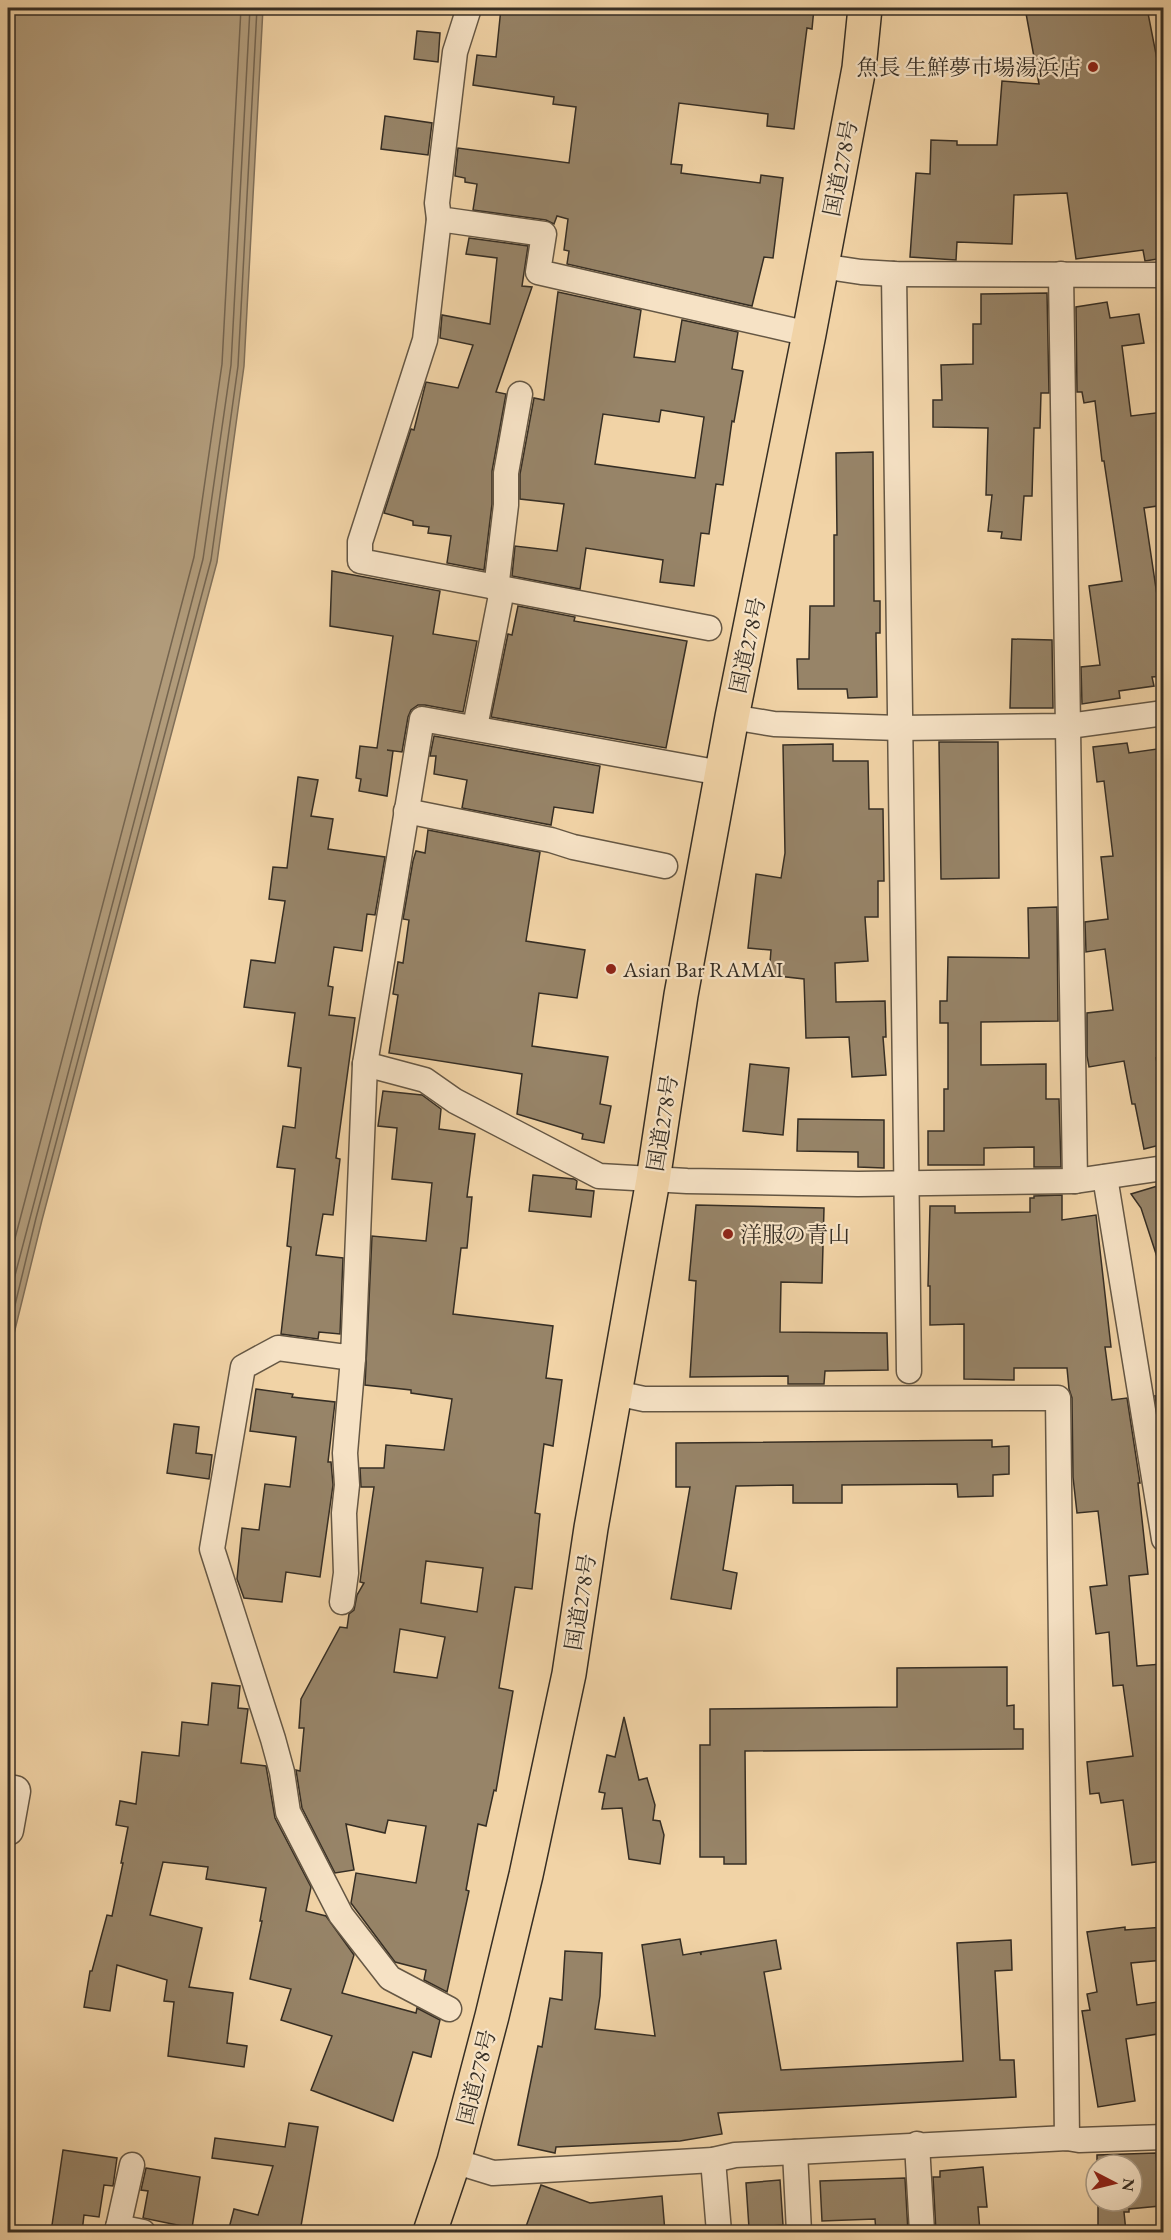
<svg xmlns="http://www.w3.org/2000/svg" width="1171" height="2240" viewBox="0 0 1171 2240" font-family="'EB Garamond','Noto Serif JP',serif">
<rect width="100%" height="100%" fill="#f1d3a6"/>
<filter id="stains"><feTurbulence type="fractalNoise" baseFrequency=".00333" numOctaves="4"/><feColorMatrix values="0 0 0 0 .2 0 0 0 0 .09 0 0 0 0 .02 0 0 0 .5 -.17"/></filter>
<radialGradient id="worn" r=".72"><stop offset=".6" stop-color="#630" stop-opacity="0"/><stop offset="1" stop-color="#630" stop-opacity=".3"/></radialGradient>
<path fill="#b19b7a" stroke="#806f58" stroke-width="1.5" d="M8,8h255l-19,358 -27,196 -175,658 -34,138z"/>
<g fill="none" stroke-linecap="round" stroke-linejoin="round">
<g stroke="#74644f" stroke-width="1.5">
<path d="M8,1265l186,-708 28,-193 19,-356"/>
<path d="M8,1302l195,-743 28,-194 19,-357"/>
<path d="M8,1334l28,-116 175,-658 27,-194 19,-358"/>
</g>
</g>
<g fill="#978468" stroke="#362e24" stroke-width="1.5" fill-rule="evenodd">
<path d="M501,8l39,5 1,-5h273l-2,21 -5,-1 -13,101 -27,-3 1,-12 -89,-11 -8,61 11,1 -1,8 79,10 1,-8 22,3 -10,80 -9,-1 -12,49 -185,-42 2,-13 -5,-1 4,-31 -11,-3 -3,8 -8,-4 -73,-10 4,-26 -12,-2v-4l-10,-2 3,-28 111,15 7,-56 -23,-3 1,-7 -81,-12 4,-30 19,2z"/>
<path d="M1025,8h122l17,87v163l-19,3 -2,-11 -67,9 -9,-66 -53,2 -2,49 -55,-2 -1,18 -46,-3 6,-84 14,1 1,-34 26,1v4h40l5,-64 37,3z"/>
<path d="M417,31l23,2 -2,29 -24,-3z"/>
<path d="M385,116l47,7 -4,32 -47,-6z"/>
<path d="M469,238l59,8 -6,40 10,1 -36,105 10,2 -14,77v33l-8,66 -37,-7 4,-27 -23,-3 1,-6 -16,-2v-4l-29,-8 27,-84 3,1 12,-48 32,6 15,-43 -33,-7 2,-23 48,9 7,-66 -31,-4z"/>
<path d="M558,292l83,18 -7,47 41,5 7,-42 56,12 -6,37 11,2 -9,51 -2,-1 -9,64 -7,-1 -7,50 -8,-1 -7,53 -34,-4 3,-22 -77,-12 -6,41 -68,-13 3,-30 42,5 7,-47 -44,-5v-25l14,-76 10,2zM661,410l43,7 -9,61 -100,-14 8,-50 56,8z"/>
<path d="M1047,293l2,100h-8l-1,35h-6l-2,68h-8l-3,44 -20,-2 1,-6 -14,-1 4,-36h-6l2,-67 -55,-1v-27h9l-1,-35 32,-1v-40h8v-30z"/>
<path d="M1107,302l3,16 29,-4 5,29 -22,3 9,70 33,-4v93l-20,3 20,134v34l-12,1 2,9 -35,5 1,7 -38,6 -1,-37 19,-2 -11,-79 33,-5 -18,-120h-2l-7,-60 -11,2 -2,-11h-5l-1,-85z"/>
<path d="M873,452l1,149h6v32h-4l1,64 -29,1 -1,-9h-49l-1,-30h12l1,-53h24v-71h3l-1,-82z"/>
<path d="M332,571l108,20 -7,43 44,7 -14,71 -38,-7h-7l-7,5 -3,7 -6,35 -15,-2 6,1 -6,45 -28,-5 2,-12 -5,-1 4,-32 17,2 16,-112 -63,-10z"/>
<path d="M518,606l57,11 -1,4 113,20 -21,107 -175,-31 17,-83 4,1z"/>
<path d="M1012,639l40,1 1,68h-43z"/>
<path d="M434,736l166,30 -7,47 -39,-6 -3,18 -89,-17 5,-28 -33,-6 2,-18h-6z"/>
<path d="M939,742h59l1,136 -58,1z"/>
<path d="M1127,743l2,10 35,-5v309l-8,1 8,42v44l-20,5 -9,-45h-3l-8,-43 -35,6 -2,-11v-43l26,-3 -8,-61 -19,3 -1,-30 23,-3 -7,-62 12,-1 -9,-75 -7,1 -4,-35z"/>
<path d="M833,744v17h35l1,48h14l1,72h-6v36h-13l3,44 -33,2 1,39 49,-1 1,36h-3l3,38 -34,2 -3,-40 -43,1 -2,-59 -35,-4 2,-25 -23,-2 8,-74 25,4 4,-25 -2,-108z"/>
<path d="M298,777l20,3 -7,36 22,3 -5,30 57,8 -10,58 -8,-1 -5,37 -28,-4 -6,39 5,1 -4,28 26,3 -19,140 4,1 -7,56 -10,-1 -7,41 27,3 -3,76 -21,-2 -1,7 -37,-5 10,-87 -4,-1 8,-77 -18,-2 6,-41 12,2 6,-60 -13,-2 7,-53 -51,-6 7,-47 24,3 10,-62 -16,-2 4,-32 14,1z"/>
<path d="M428,830l112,22 -14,89 59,9 -8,48 -38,-5 -7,53 76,11 -8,47 11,2 -7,37 -22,-4 1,-5 -66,-20 5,-40 -133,-21 9,-58 -5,-1 5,-32 5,1 6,-43 -6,-1 10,-58 3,-10 9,2z"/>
<path d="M1057,907l1,114 -77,1v43l65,-1v35h13l2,68h-27v-20l-50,1v17h-56v-34h16v-42h4v-66h-8v-22h7l1,-44 81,1 -1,-50z"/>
<path d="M750,1064l39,4 -6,67 -40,-4z"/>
<path d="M383,1091l39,4 19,14 -2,20 36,5 -8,63h5l-5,51h-6l-8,66 100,12 -7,52 16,2 -9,66 -9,-2 -9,69 5,1 -8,75 -17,-2 -16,101 14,3 -17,100 -2,-1 -8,36 -8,-2 -12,66 3,1 -22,101 -23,-12 2,-10 -31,-8 -44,-59 5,-30 60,10 10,-57 -38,-6 -3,13 -39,-9 8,46 -19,3 -33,-65 -6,-38 4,1 4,-43h-5l2,-29 39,-72 7,1 2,-14 5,-4 3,-15 7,-12 -4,-1 14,-95h-13l-1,-19h24l2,-23 58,5 8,-51 -41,-6v-3l-46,-5 7,-149 54,5 6,-58 -40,-4 5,-51 -19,-2zM426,1561l57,7 -6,44 -56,-9zM400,1629l45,8 -8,41 -43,-6z"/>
<path d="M798,1119l86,1v48l-26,-1v-15l-61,-1z"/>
<path d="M533,1175l41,4 3,2 -1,8 18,2 -3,26 -62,-6z"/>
<path d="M1164,1184v81l-4,1 -19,-58 -10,-14z"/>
<path d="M1062,1195v25l34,-5 15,132h-6l7,53 15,-2 13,85h-2l10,91 -19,2 8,90 25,-2 2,31h-4l4,23v143l-32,4 -9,-65 -22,3 -2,-10 -9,1 -3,-32 46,-6 -10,-71 -10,1 -4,-54 -13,2 -6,-47 17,-2 -9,-74 -21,2 -4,-36 -1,-79 -3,-9 -2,-21h-53v12l-50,-1v-55l-34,1v-39h-2l2,-80h25v7l75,-1v-14h4v-2z"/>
<path d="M696,1205l128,3 -2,75 -41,-1 -1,50 107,1 1,37 -63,1 -1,13h-36v-8l-98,1 6,-96 -7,-1z"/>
<path d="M256,1389l37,5 -1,3 43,5 -7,60h3l2,23 -13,92 -34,-5 -4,30 -38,-4 -7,-19 5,-51 17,2 6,-46 25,3 6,-50 -46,-6z"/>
<path d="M1164,1395v52l-9,-51z"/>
<path d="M174,1424l25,3 -3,26 16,2 -3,24 -42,-6z"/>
<path d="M992,1440v7l17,-1v28l-16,1v21l-35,1 -1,-13 -115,1v18h-49v-18l-57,1 -13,84 14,3 -6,36 -60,-10 19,-112h-14v-44z"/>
<path d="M1007,1667v39l7,-1v24h9v20l-278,2 1,113h-22v-7h-24v-112h10v-36l187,-2v-39z"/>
<path d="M212,1683l28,3 -2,22 10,1 -7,54 25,3 9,52 36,69 -5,24 20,5 28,39 -12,38 74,20 1,-5 23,12 -9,37 -18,-5 -20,69 -82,-31 21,-54 -51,-16 10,-31 -41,-10 12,-58h-2l6,-33 -60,-9 2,-12 -45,-5 -13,53 52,13 -13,59 44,6 -6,50 20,3 -3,21 -76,-11 6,-54 -10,-1 3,-21 -50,-15 -7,46 -26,-4 6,-36h2l15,-56 5,1 11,-53h-2l7,-36 -12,-2 4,-24 16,3 6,-52 37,4 3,-34 26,3z"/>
<path d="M624,1717l15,63 8,-2 8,27 -2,15 7,1 4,14 -4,29 -31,-5 -7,-51 -20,1 3,-16 -6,-1 8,-37 8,2z"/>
<path d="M1125,1927v3l39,-3v33l-33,3 6,42 27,-4v32l-38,6 9,62 -37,6 -16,-96 8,-1 -3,-16 10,-2 -10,-60z"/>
<path d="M680,1939l3,16 17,-3 1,3v-3l75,-12 5,29 -17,3 17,98 182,-9 -6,-118 54,-3 1,30 -17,1 5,89h14l2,37 -298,16 4,21 -42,7 -124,6 -1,6 -37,-8 20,-99 4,1 8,-49 12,2 3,-49 37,2 -2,43 -5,33 60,7 -13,-91z"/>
<path d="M289,2123l29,4 -18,105h-72l6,-23 24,6 15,-49 -61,-8 3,-20 70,9z"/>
<path d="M63,2150l54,8 -4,28 -9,-1 -5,32 -15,-2 -2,17h-31z"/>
<path d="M1156,2153l4,53 -31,3v3h-5l2,20h-28v-31h34v-36h-35v-10z"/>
<path d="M983,2167l4,40h-9l2,25h-44l-3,-55h7v-6z"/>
<path d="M146,2168l54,9 -8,51 -49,-10 5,-27 -7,-1z"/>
<path d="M905,2178l3,54h-32l-1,-13 -53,2 -2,-40z"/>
<path d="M780,2180l3,45 -34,3 -3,-45z"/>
<path d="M541,2185l49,18 72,-7 3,36h-141z"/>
</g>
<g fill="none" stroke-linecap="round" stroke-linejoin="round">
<defs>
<g id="minor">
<path d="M469,8l-14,44 -18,151 2,16 105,15 -6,38 271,62"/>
<path d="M439,219l-14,121 -65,202v19l349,67"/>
<path d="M821,266l40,6 33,2 270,1"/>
<path d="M894,274l15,1097"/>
<path d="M1061,274l14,907"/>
<path d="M496,589l10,-84v-32l14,-79"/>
<path d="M732,717l42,7 125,4 170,-2 95,-13"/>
<path d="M475,727l27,-137"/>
<path d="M406,811l145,29 22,7 92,19"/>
<path d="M365,1064l60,16 30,21 144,75 88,5 171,3 217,-3 89,-13"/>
<path d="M1105,1177l59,362"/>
<path d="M616,1393l28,6h13l401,-1 9,740"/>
<path d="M342,1602l4,-29 -2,-60 3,-28 -2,-32 8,-95"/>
<path d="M449,2009l-59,-31 -49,-63 -53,-103 -6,-40 -9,-33 -61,-190 31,-182 35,-19 75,10 12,-294 57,-345 299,54"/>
<path d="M917,2144l5,88"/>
<path d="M795,2152l4,80"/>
<path d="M713,2160l6,72"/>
<path d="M454,2161l39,12 220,-13 22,-5 332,-17 12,2 85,-3"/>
<path d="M118,2227l25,5"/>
<path d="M117,2232l15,-67"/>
</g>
<path id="tertiary" d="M8,1790l7,1 -7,39"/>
<path id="trunk" d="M430,2232l24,-71 38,-145 34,-141 43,-201 22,-146 62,-348 28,-185 51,-278 77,-383 50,-266 6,-60"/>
</defs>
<use href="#minor" stroke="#655744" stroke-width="27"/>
<use href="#tertiary" stroke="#655744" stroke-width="33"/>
<use href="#trunk" stroke="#362e24" stroke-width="36"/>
<use href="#minor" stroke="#f6e2c5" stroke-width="24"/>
<use href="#tertiary" stroke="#f6e2c5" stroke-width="30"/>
<use href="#trunk" stroke="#f1d3a6" stroke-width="33"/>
</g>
<g fill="#8f2418" stroke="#f6e2c5" stroke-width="2">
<circle cx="1093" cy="67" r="6"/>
<circle cx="611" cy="969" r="6"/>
<circle cx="728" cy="1234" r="6"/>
</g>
<g text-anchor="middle" stroke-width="4.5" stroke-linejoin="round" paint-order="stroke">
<g font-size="22" fill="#362e24" stroke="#f6e2c5" text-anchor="start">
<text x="1081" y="75" text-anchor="end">魚長 生鮮夢市場湯浜店</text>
<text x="623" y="977">Asian Bar RAMAI</text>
<text x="740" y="1242">洋服の青山</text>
</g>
<g font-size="22" fill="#362e24" stroke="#f6e2c5">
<text transform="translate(840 168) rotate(-79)" y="8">国道278号</text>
<text transform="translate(747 645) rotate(-78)" y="8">国道278号</text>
<text transform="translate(662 1123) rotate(-81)" y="8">国道278号</text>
<text transform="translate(580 1602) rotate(-81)" y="8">国道278号</text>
<text transform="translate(476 2077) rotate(-76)" y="8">国道278号</text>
</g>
</g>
<rect width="1171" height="2240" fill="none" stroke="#f1d3a6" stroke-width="30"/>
<rect x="9" y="9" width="1153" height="2222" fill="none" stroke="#362e24" stroke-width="3"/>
<rect x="15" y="15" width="1141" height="2210" fill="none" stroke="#362e24" stroke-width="1.5"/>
<g transform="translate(1114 2183) rotate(97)"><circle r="28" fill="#f6e2c5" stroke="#a99a85" stroke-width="1.5"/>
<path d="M0-4.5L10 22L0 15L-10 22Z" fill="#8f2418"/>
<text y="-9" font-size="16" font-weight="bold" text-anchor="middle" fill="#362e24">N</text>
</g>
<rect width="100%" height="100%" filter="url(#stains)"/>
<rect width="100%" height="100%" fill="url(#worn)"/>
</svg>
